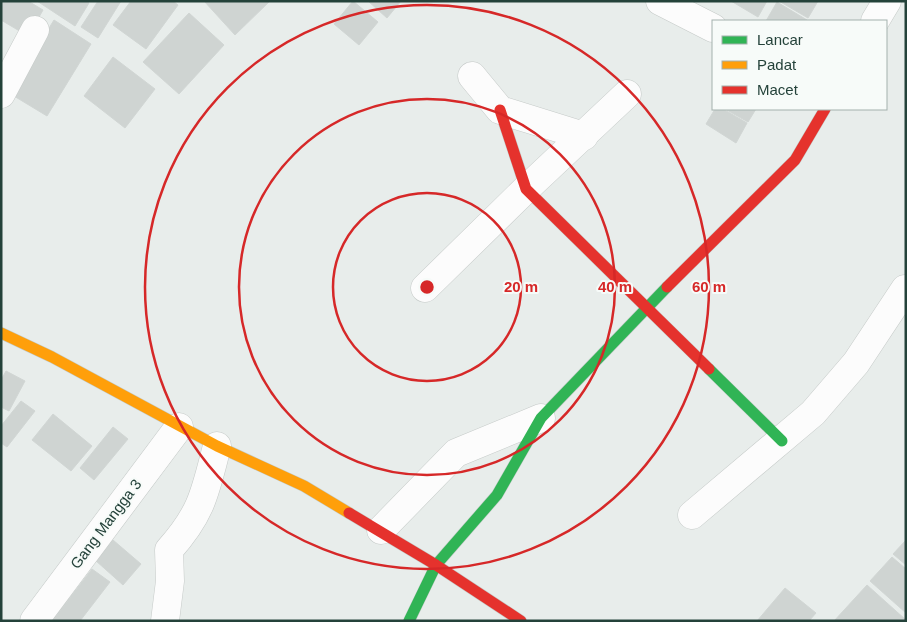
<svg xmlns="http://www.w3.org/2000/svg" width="907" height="622" viewBox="0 0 907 622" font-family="Arial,sans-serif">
<rect width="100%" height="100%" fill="#e8edeb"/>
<g fill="#cfd4d2" stroke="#d1d6d4">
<path d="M1,1h27l15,9 -15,26 -27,-16z"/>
<path d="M37,1h49l3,2 -14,23z"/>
<path d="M98,1h23l-23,37 -17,-11z"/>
<path d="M131,1h42l5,4 -32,44 -33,-24z"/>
<path d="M204,1h66l-35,34z"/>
<path d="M353,1l25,21 -19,23 -25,-21z"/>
<path d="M368,1h33l-14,17z"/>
<path d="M731,1h36l-9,16z"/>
<path d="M779,1h39l-10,17z"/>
<path d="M777,2l30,18 -1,1h-40z"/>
<path d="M189,13l35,32 -45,49 -36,-32z"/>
<path d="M54,20l37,24 -44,72 -38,-23z"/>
<path d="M113,57l42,32 -30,39 -41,-32z"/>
<path d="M715,109h8l24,14 -11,20 -30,-19z"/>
<path d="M725,109h31l-8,13z"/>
<path d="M6,371l19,10 -16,30 -8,-4v-27z"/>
<path d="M21,401l14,10 -28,36 -6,-4v-17z"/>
<path d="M53,414l39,32 -21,25 -39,-31z"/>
<path d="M113,427l15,12 -34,41 -14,-12z"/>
<path d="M113,540l28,24 -18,21 -28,-25z"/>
<path d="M906,540v25l-13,-11z"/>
<path d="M892,557l14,12v44l-36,-32z"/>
<path d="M92,569l18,13 -30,39h-28z"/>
<path d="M867,585l39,35v1h-72z"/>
<path d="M785,588l31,25 -7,8h-52z"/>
</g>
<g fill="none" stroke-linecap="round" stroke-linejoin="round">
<defs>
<g id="street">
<path d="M660,1l53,27"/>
<path d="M875,21l12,-20"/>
<path d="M472,76l28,34 84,26"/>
<path d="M1,94l34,-64"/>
<path d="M425,288l101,-99 101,-95"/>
<path d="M692,515l121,-102 43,-50 49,-74"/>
<path d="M381,530l75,-77 85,-35"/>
<path d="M34,621l145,-194"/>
<path d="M165,621l5,-40 -1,-31c33,-37 36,-57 48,-104"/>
</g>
<g id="fast">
<path d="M709,369l73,72"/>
<path d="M409,621l27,-56 61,-70 44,-77 126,-131"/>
</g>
<path id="slow" d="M1,333l51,24 165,89 87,40 45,27"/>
<g id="jam">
<path d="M500,110l26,79 183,180"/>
<path d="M667,287l128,-127 30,-51"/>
<path d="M349,513l87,52 85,56"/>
</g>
</defs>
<use href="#street" stroke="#c5cac8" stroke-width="29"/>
<use href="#fast" stroke="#c3cbc8" stroke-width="12"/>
<use href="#slow" stroke="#c3cbc8" stroke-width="12"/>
<use href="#jam" stroke="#c3cbc8" stroke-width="12"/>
<use href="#street" stroke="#fcfcfc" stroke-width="28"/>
<use href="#fast" stroke="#30b455" stroke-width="11"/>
<use href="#slow" stroke="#ff9f0a" stroke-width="11"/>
<use href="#jam" stroke="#e5322d" stroke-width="11"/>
</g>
<g fill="none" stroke="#d62828" stroke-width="2.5">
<circle cx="427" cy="287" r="94"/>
<circle cx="427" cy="287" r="188"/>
<circle cx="427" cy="287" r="282"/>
</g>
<g text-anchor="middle" stroke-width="4" stroke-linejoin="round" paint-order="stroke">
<g font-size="15" fill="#24423a" stroke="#f7fbf9">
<text transform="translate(106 524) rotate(-53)" y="5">Gang Mangga 3</text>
</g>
</g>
<circle cx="427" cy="287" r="8" fill="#d62828" stroke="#f7fbf9" stroke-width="2.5"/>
<g font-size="15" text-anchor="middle" font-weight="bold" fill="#d62828" stroke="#f7fbf9" stroke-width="4" stroke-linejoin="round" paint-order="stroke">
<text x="521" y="292">20 m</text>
<text x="615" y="292">40 m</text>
<text x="709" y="292">60 m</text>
</g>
<rect width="907" height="622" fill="none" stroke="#24423a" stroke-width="5"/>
<rect x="712" y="20" width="175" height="90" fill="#f7fbf9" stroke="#a3b1ad"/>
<rect x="722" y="36" width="25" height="8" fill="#30b455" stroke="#a3b1ad"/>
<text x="757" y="45" font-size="15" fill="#24423a">Lancar</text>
<rect x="722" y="61" width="25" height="8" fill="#ff9f0a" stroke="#a3b1ad"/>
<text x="757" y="70" font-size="15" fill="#24423a">Padat</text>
<rect x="722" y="86" width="25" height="8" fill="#e5322d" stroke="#a3b1ad"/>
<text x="757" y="95" font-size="15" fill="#24423a">Macet</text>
</svg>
